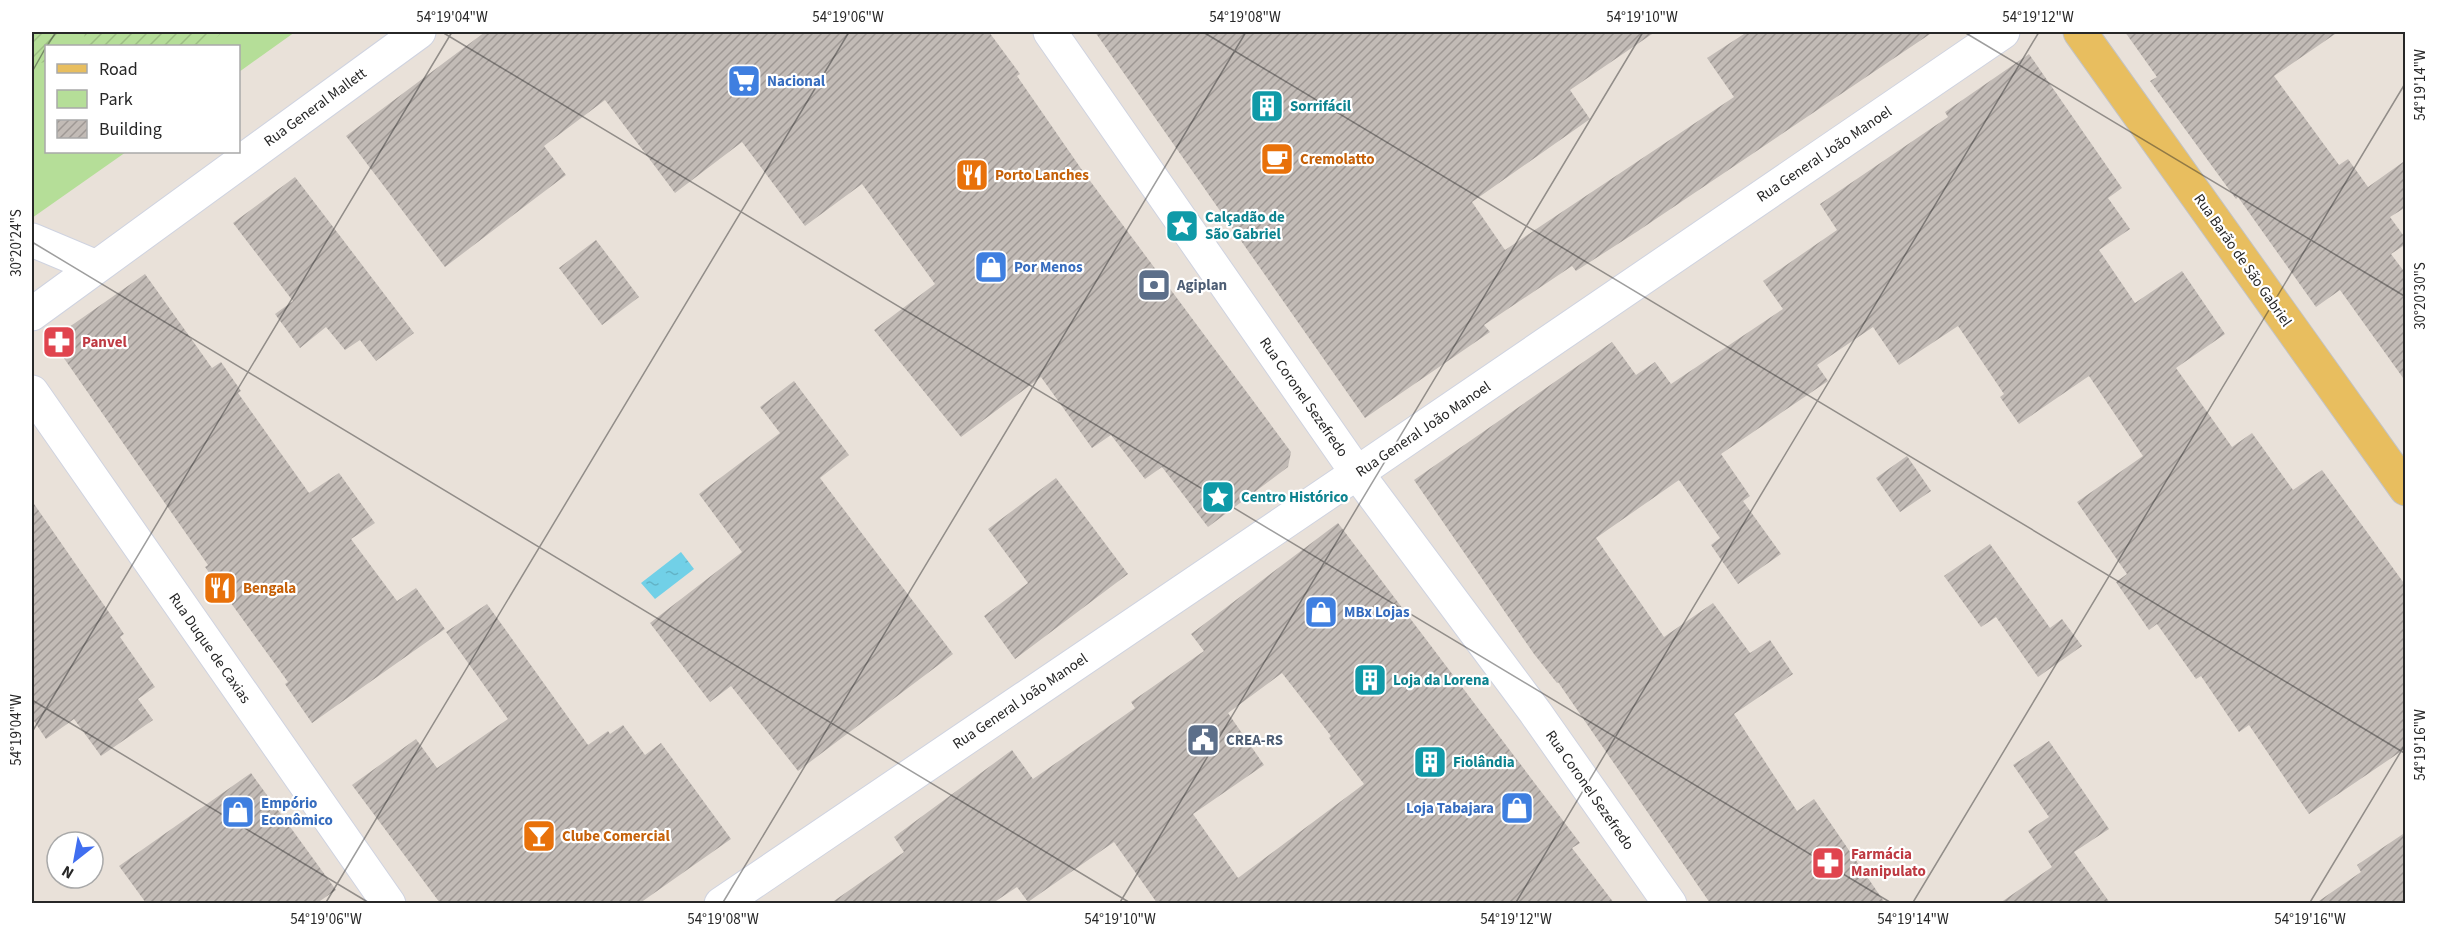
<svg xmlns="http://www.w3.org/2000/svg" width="2437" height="935" viewBox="0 0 2437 935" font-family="'Source Sans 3',sans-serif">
<defs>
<pattern id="garden-furrows" width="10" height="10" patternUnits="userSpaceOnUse" patternTransform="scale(1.5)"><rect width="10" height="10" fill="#b5de98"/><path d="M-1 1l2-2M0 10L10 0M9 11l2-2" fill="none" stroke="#9cbe83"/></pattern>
<pattern id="water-ripples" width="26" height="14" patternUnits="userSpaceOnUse" patternTransform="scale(1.5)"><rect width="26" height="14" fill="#71d0e7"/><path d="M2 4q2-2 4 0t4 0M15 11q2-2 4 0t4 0" fill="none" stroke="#62b3c6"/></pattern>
<pattern id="building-hatch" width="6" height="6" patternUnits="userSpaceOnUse" patternTransform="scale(1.5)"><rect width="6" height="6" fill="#c2bbb6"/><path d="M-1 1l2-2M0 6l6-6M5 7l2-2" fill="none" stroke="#9e9894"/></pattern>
</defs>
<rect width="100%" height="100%" fill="#e9e1d9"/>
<path fill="#b5de98" d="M32,32h263l-56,40 -1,-26h-192v106h80l-94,66z"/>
<g fill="url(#garden-furrows)">
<path d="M32,32h26l-2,14h-10v16l-14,2z"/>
<path d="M85,32h138l-14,11 -26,3h-100z"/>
</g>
<path fill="url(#water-ripples)" d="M681,552l13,17 -39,30 -14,-16z"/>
<g fill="url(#building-hatch)" fill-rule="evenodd">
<path d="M485,32h504l31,42 -3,2 65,94 209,282 -3,15 -80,60 -46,-60 -17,12 -34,-44 -19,13 -51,-71 -80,60 -87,-107 61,-46 -73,-100 -57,42 -63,-84 -67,51 -70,-93 -61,46 22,29 -121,92 -99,-131z"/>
<path d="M1095,32h560l-85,58 20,29 -118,83 33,48 229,-153 -27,-39 40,-26h186l-295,199 -62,40 -4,-5 -88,59 6,7 -125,86z"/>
<path d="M2125,32h213l-64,44 65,89 9,-6 20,28 38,-27v47l-16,10 16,22v5l-15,10 15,20v108l-66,-92 -24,17 -78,-110 -2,2 -86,-118 7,-4z"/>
<path d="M2029,54l93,134 -14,10 22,31 -31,21 36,53 47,-32 43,63 -49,34 56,79 20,-14 41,57 29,-20 84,116v162l-97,66 -60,-89 -10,7 -38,-56 -5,3 -39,-55 -8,6 -33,-48 11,-8 -50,-72 66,-46 -54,-80 -70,48 -19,-27 4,-3 -46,-68 -59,39 -26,-38 -56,38 11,16 -107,73 29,42 -7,5 38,53 -43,30 -27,-39 9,-7 -41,-58 -83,58 68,99 49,-34 37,50 20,-13 23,34 -59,40 63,97 17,-12 71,104h-175l-152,-221 -1,1 -23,-29 -120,-174 198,-138 24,33 19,-13 16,22 112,-75 -20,-28 74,-51 -17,-26 128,-87 -3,-5z"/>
<path d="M295,177l119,156 -38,28 -16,-21 -15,10 -19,-23 -26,21 -25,-34 18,-13 -60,-78z"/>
<path d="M596,240l43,57 -37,28 -43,-57z"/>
<path d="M145,274l67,94 9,-6 20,29 -3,2 71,100 30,-20 36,50 -24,16 46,62 19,-13 29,41 -133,94 -27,-39 3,-2 -83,-115 3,-2 -147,-211 -1,-17 5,-7z"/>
<path d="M794,381l55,74 -29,23 133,176 -155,117 -67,-85 -21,16 -60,-79 92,-71 -43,-58 81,-61 -20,-26z"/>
<path d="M1907,456l24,35 -31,21 -24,-34z"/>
<path d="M1056,478l72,96 -113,85 -31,-43 44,-33 -40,-54z"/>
<path d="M32,501l92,133 -4,3 35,50 -17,12 15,21 -52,36 -27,-37 -28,20 -14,-21z"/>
<path d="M1338,523l242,320 -8,5 42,55h-457l-43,-61 -86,60 -11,-15 -24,16h-162l73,-51 -10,-15 118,-87 21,29 102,-71 -4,-6 73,-51 -13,-17zM1282,673l49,63 -2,2 35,46 -126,94 -45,-64 71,-49 -36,-52z"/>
<path d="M1990,544l60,84 12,-9 20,27 -44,31 -42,-60 -15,10 -37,-51z"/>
<path d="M487,604l101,141 20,-14 2,3 13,-9 22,30 16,-12 70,96 -91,64h-200l-88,-118 64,-46 21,29 71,-49 -62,-87z"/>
<path d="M2049,741l60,88 -35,23 36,51h-110l52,-36 -24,-36 21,-14 -36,-52z"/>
<path d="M251,773l85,117 -19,13h-171l-27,-37z"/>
<path d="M2406,832v71h-90l45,-31 -4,-7z"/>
</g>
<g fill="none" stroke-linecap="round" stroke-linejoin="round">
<defs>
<g id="minor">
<path d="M1050,32l307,441 178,239 135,192"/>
<path d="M32,240l62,26"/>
<path d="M32,314l387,-282"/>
<path d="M32,392l357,512"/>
<path d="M721,904l636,-431 646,-441"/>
</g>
<path id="major" d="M2080,32l326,457"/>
</defs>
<use href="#minor" stroke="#cfd3e0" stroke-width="35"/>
<use href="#major" stroke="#c3c3c3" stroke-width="35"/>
<use href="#minor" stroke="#fff" stroke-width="33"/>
<use href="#major" stroke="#e8be5f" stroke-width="33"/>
</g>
<path fill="none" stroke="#272727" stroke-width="1.5" stroke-opacity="0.45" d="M442,32l1451,872M1203,32l1203,722M1964,32l442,265M47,46l9,-14M32,72l14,-25M32,242l1100,662M32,700l339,204M32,732l420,-700M325,904l524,-872M722,904l524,-872M1119,904l524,-872M1515,904l524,-872M1912,904l494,-822M2309,904l97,-161"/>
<defs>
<symbol id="supermarket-square" viewBox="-11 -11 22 22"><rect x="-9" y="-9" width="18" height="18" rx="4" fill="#3f7fe0" stroke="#fff"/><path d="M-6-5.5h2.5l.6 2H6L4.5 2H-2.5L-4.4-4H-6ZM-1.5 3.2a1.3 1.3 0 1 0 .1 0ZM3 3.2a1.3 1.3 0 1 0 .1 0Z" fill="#fff"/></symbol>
<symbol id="building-square" viewBox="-11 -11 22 22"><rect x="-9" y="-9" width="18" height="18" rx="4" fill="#0f9aa8" stroke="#fff"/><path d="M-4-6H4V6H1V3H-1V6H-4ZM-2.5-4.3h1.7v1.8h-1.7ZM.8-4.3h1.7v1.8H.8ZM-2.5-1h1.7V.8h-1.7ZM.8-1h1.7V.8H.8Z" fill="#fff"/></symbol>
<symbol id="cafe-square" viewBox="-11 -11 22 22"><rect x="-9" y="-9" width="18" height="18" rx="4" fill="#e8710a" stroke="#fff"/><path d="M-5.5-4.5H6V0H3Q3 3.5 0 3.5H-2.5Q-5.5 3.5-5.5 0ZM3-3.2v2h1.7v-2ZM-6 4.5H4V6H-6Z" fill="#fff"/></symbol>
<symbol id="restaurant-square" viewBox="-11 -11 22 22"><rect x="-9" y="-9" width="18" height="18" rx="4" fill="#e8710a" stroke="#fff"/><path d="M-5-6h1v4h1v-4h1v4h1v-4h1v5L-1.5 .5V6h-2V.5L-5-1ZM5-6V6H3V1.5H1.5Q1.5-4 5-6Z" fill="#fff"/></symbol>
<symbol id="sight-square" viewBox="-11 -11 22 22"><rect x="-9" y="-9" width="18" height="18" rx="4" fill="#0f9aa8" stroke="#fff"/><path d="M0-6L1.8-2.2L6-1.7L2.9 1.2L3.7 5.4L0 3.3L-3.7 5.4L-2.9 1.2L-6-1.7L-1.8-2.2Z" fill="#fff"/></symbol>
<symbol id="shop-square" viewBox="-11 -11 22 22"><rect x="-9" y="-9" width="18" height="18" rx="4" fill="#3f7fe0" stroke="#fff"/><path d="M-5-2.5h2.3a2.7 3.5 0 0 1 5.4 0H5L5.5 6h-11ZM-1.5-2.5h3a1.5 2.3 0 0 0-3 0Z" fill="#fff"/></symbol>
<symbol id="bank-square" viewBox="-11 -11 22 22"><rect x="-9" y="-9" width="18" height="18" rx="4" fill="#5c6f8a" stroke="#fff"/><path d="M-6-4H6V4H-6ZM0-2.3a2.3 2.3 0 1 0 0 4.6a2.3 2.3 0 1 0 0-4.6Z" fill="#fff"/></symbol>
<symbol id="pharmacy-square" viewBox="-11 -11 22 22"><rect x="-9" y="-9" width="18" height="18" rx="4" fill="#e0444e" stroke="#fff"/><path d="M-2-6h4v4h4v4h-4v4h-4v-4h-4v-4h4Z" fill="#fff"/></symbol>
<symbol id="civic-square" viewBox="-11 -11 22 22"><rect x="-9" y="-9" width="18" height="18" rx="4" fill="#5c6f8a" stroke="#fff"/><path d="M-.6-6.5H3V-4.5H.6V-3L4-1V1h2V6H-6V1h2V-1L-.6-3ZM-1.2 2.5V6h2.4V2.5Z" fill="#fff"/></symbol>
<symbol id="bar-square" viewBox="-11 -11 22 22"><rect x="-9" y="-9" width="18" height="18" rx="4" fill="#e8710a" stroke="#fff"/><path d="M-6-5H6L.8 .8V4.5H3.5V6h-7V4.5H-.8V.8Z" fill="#fff"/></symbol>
</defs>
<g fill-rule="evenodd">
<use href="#supermarket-square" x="725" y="62" width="38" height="38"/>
<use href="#building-square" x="1248" y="87" width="38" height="38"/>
<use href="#cafe-square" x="1258" y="140" width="38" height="38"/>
<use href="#restaurant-square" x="953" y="156" width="38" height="38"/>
<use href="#sight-square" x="1163" y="207" width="38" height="38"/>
<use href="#shop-square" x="972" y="248" width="38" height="38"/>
<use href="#bank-square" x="1135" y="266" width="38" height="38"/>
<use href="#pharmacy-square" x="40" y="323" width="38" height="38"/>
<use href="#sight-square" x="1199" y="478" width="38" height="38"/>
<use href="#restaurant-square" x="201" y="569" width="38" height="38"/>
<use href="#shop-square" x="1302" y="593" width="38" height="38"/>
<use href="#building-square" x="1351" y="661" width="38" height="38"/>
<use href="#civic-square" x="1184" y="721" width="38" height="38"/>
<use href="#building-square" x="1411" y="743" width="38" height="38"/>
<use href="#shop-square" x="1498" y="789" width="38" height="38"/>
<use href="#shop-square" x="219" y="793" width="38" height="38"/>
<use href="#bar-square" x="520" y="817" width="38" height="38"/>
<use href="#pharmacy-square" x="1809" y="844" width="38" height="38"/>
</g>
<g text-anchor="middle" stroke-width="4.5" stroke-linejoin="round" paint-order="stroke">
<g font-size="15" font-weight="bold" fill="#366cbe" stroke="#fff" text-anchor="start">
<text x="767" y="86">Nacional</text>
<text x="1014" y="272">Por Menos</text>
<text x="1344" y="617">MBx Lojas</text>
<text x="261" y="808">Empório<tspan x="261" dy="17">Econômico</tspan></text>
<text x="1494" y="813" text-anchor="end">Loja Tabajara</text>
</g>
<g font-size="15" font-weight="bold" fill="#0d838f" stroke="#fff" text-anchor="start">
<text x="1290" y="111">Sorrifácil</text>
<text x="1205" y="222">Calçadão de<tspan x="1205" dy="17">São Gabriel</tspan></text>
<text x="1241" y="502">Centro Histórico</text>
<text x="1393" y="685">Loja da Lorena</text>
<text x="1453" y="767">Fiolândia</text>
</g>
<g font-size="15" fill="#272727" stroke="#fff">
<text transform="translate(315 107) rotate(-36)" y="5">Rua General Mallett</text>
<text transform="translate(1824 154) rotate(-34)" y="5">Rua General João Manoel</text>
<text transform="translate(2243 260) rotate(55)" y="5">Rua Barão de São Gabriel</text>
<text transform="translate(1304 397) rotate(55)" y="5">Rua Coronel Sezefredo</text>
<text transform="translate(1423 429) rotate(-34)" y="5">Rua General João Manoel</text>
<text transform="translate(210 648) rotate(55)" y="5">Rua Duque de Caxias</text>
<text transform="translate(1020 701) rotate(-34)" y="5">Rua General João Manoel</text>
<text transform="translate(1590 790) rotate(55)" y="5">Rua Coronel Sezefredo</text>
</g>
<g font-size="15" font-weight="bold" fill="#c56008" stroke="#fff" text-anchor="start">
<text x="1300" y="164">Cremolatto</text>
<text x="995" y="180">Porto Lanches</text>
<text x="243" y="593">Bengala</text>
<text x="562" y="841">Clube Comercial</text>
</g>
<g font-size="15" font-weight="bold" fill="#4e5e75" stroke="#fff" text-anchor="start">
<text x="1177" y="290">Agiplan</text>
<text x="1226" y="745">CREA-RS</text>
</g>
<g font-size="15" font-weight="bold" fill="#be3a42" stroke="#fff" text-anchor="start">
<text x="82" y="347">Panvel</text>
<text x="1851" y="859">Farmácia<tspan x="1851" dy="17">Manipulato</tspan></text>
</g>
</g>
<rect width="2437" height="935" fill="none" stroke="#ffffff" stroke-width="66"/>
<rect x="45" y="45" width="195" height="108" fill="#ffffff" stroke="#a9a9a9" stroke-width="1.5"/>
<rect x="57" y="64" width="30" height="9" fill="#e8be5f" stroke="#a9a9a9" stroke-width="1.5"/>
<text x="99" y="75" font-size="18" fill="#272727">Road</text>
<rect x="57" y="90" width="30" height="18" fill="#b5de98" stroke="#a9a9a9" stroke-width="1.5"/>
<text x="99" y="105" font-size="18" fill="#272727">Park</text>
<rect x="57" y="120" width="30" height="18" fill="url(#building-hatch)" stroke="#a9a9a9" stroke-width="1.5"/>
<text x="99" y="135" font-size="18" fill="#272727">Building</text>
<g transform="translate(75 860) rotate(211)"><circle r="28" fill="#ffffff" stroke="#a9a9a9" stroke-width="1.5"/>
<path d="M0-4.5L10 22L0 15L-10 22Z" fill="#406ef0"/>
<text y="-9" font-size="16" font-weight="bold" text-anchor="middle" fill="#272727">N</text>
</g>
<rect x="33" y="33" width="2371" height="869" fill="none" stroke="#272727" stroke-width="2"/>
<g font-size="15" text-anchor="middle" fill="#272727">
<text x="452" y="22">54°19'04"W</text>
<text x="848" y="22">54°19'06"W</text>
<text x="1245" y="22">54°19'08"W</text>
<text x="1642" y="22">54°19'10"W</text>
<text x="2038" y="22">54°19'12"W</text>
<text transform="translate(2420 85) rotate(-90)" y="5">54°19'14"W</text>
<text transform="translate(16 243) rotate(-90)" y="5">30°20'24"S</text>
<text transform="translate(2420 296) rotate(-90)" y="5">30°20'30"S</text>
<text transform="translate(16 730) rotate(-90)" y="5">54°19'04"W</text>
<text transform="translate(2420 745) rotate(-90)" y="5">54°19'16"W</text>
<text x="326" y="924">54°19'06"W</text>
<text x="723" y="924">54°19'08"W</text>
<text x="1120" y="924">54°19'10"W</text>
<text x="1516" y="924">54°19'12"W</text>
<text x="1913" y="924">54°19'14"W</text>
<text x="2310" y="924">54°19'16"W</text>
</g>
</svg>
